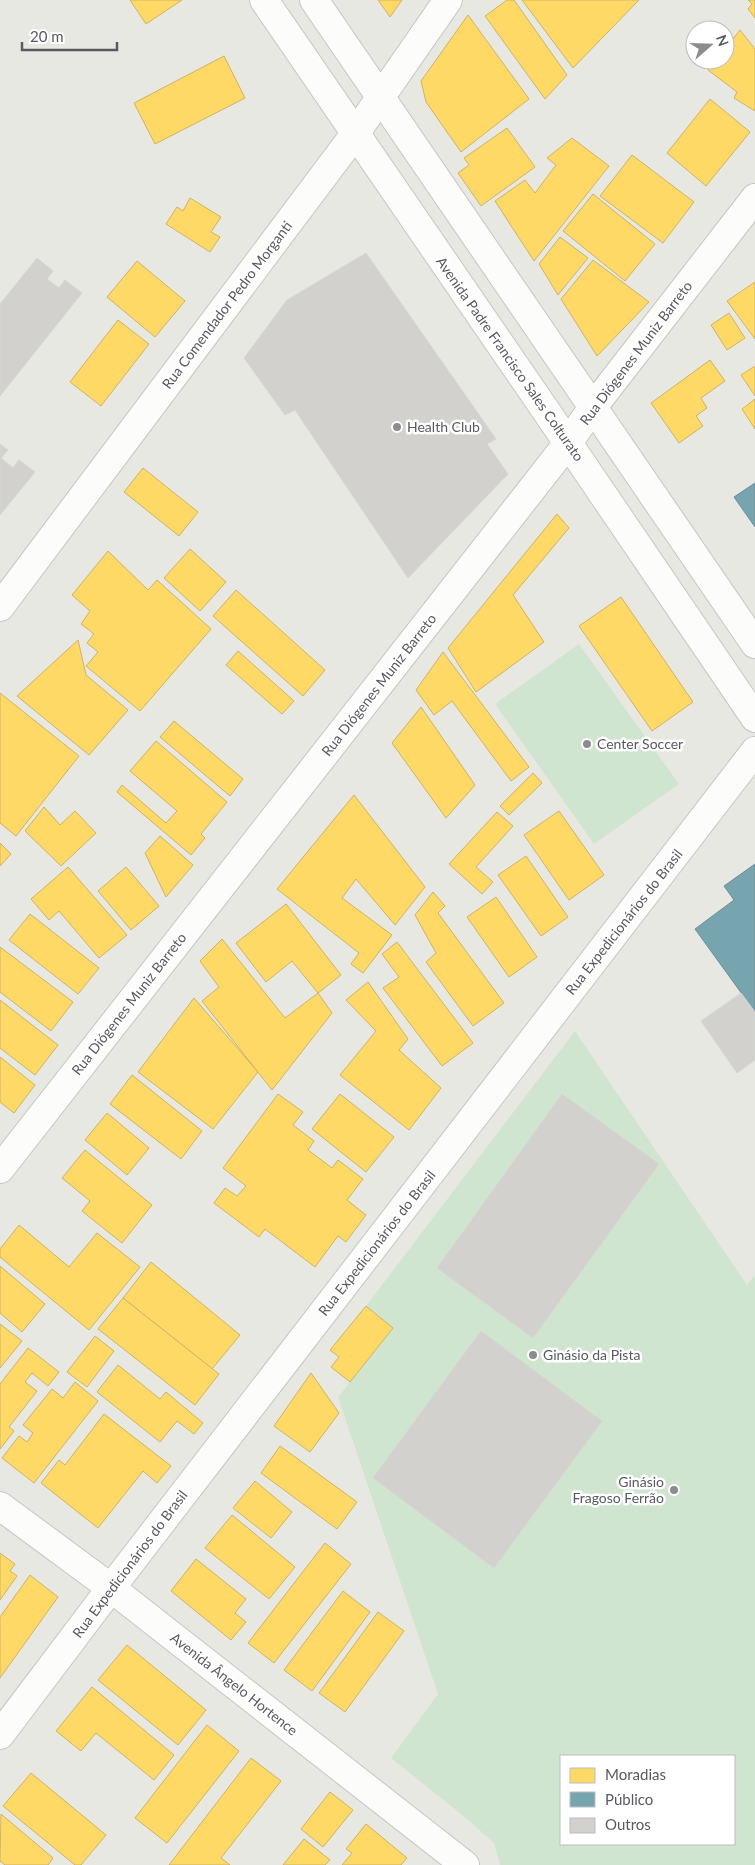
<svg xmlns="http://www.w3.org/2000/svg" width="755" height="1865" viewBox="0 0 755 1865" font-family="Lato,sans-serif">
<rect width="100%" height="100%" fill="#e8e8e2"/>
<g fill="#d0e5d0" fill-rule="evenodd">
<path d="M579,644l100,140 -85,60 -99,-140z"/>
<path d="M575,1031l172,254 8,-10v590h-255l-6,-22 -27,-24 -76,-61 47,-64 -100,-297 55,-69 -27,-22zM561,1756h173v88h-173z"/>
</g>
<g fill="#ffd966" stroke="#cdb364">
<path d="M130,0h52l-36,24z"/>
<path d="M378,0h24l-12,17z"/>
<path d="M507,0h7l53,75 -22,24 -60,-83z"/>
<path d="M522,0h117l-66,68z"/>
<path d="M748,0h7v18l-7,-9 4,-5z"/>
<path d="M468,15l61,84 -68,53 -35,-50 -5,-21z"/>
<path d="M740,30l15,19v62l-21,-13 3,-6 -29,-22 8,-10h9v-11z"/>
<path d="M224,56l21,42 -90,46 -21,-41z"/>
<path d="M710,99l40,33 -44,54 -39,-33z"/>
<path d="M507,128l28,39 -54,39 -23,-33 11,-8 -5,-7z"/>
<path d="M572,138l37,28 -75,95 -39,-60 30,-21 10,13 21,-28 -9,-7z"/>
<path d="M632,155l62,47 -31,41 -63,-47z"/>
<path d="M593,194l62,50 -30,37 -62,-50z"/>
<path d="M190,198l31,19 -10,15 9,5 -10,15 -44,-28 11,-17 6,4z"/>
<path d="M560,237l28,21 -30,37 -19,-31z"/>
<path d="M593,260l56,42 -52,54 -36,-57z"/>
<path d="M137,261l48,40 -30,36 -48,-40z"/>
<path d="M755,282v57l-28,-38z"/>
<path d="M729,313l16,25 -18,12 -16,-25z"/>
<path d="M118,320l31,24 -48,62 -31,-24z"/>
<path d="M710,360l15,21 -24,17 6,10 -11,8 7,10 -24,17 -28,-40z"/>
<path d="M755,366v30l-14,-21z"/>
<path d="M755,399v30l-13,-20z"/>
<path d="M143,468l55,44 -19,24 -55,-44z"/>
<path d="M557,514l12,14 -56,67 31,47 -68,50 -28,-44z"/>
<path d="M190,549l36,33 -26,29 -36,-33z"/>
<path d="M108,551l40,39 9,-10 54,49 -71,82 -54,-45 12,-14 -11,-9 7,-9 -13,-10 9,-13 -18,-16z"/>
<path d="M236,590l89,80 -22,26 -90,-80z"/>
<path d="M621,597l72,105 -41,29 -73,-105z"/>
<path d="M78,640l8,35 42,35 -39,45 -72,-59z"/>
<path d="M238,651l56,50 -12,13 -56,-49z"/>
<path d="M443,652l86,115 -18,14 -59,-80 -18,14 -18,-25z"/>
<path d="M0,693l79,63 -63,80 -16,-13z"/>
<path d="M421,707l54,78 -29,33 -54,-75z"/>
<path d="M174,721l69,58 -13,17 -70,-59z"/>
<path d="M156,741l71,61 -26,32 4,4 -14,17 -74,-63 5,-7 44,38 11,-12 -47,-40z"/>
<path d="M533,773l9,10 -33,32 -9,-9z"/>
<path d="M354,795l71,92 -30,38 -39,-46 -14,19 50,37 -29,38 -12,-9 8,-11 -82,-64z"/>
<path d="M44,807l16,18 15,-14 21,22 -35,33 -36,-35z"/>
<path d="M559,811l45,64 -35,25 -45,-65z"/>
<path d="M497,812l16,14 -37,41 17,15 -11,12 -33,-30z"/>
<path d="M160,836l33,29 -27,32 -21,-44z"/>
<path d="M0,843l11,11 -11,12z"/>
<path d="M526,856l42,61 -27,19 -43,-61z"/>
<path d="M68,867l59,68 -28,23 -40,-47 -10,9 -18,-21z"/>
<path d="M126,867l33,39 -28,24 -33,-39z"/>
<path d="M433,892l12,14 -7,7 66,90 -31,23 -47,-64 10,-9 -21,-38z"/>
<path d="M496,897l41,60 -28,20 -42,-60z"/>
<path d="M286,904l55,71 -23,18 -26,-32 -26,21 -30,-39z"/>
<path d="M30,914l69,54 -21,26 -69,-54z"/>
<path d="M222,939l63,79 33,-25 14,20 -60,77 -70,-89 17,-14 -19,-26z"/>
<path d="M397,942l76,101 -31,23 -59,-78 16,-11 -17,-23z"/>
<path d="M0,947l73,55 -22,29 -51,-39z"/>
<path d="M368,982l40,57 -9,11 42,38 -32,42 -69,-55 36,-44 -30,-31z"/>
<path d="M194,998l64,74 -45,57 -75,-57z"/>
<path d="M0,1000l58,45 -23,30 -35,-27z"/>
<path d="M0,1057l35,28 -21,28 -14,-11z"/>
<path d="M132,1075l70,56 -21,28 -71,-55z"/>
<path d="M278,1094l25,18 -10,13 21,16 -6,9 24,18 6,-8 25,19 -16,21 19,15 -20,27 -8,-6 -23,31 -50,-38 -6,8 -45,-34 11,-15 12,8 9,-10 -23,-18z"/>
<path d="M340,1094l54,43 -28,35 -54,-43z"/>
<path d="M107,1113l42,35 -22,27 -42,-35z"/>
<path d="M85,1150l67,55 -30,38 -40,-32 8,-10 -28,-23z"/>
<path d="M19,1225l50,42 28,-34 43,34 -51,63 -89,-73v-8z"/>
<path d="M151,1262l89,73 -28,34 -89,-71z"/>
<path d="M0,1266l45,38 -23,28 -22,-19z"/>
<path d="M123,1298l96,76 -24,31 -97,-76z"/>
<path d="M366,1306l27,22 -43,54 -19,-15 8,-10 -9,-7z"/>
<path d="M0,1324l22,17 -22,27z"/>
<path d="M95,1336l19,15 -27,36 -20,-15z"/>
<path d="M28,1348l31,24 -11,14 -16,-13 -7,9 12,9 -28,36 5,4 -14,18v-65z"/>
<path d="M118,1365l42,34 6,-7 37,31 -9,11 -17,-13 -17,21 -63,-50z"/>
<path d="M311,1373l28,40 -29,39 -36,-26z"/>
<path d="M75,1382l23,19 -64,82 -32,-25 17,-22 8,6 6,-9 -10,-8 29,-36 11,9z"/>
<path d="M104,1414l67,52 -14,17 -14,-12 -45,57 -57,-45 18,-23 6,5z"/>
<path d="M280,1446l77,56 -20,27 -76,-56z"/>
<path d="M255,1481l37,31 -21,26 -38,-30z"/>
<path d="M232,1515l63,52 -26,32 -64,-51z"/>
<path d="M325,1543l26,21 -77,99 -26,-20z"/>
<path d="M0,1553l15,11 -5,7 7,5 -17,24z"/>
<path d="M196,1559l50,40 -11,14 11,9 -15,18 -60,-49z"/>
<path d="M30,1575l28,22 -58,81v-61z"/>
<path d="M343,1591l27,21 -58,79 -28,-21z"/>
<path d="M378,1612l26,19 -59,81 -26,-19z"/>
<path d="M127,1645l79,65 -28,35 -80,-65z"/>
<path d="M92,1687l82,68 -20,25 -58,-47 -15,18 -25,-20z"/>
<path d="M207,1725l32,26 -72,92 -32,-25z"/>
<path d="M251,1758l30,23 -60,77 9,7h-61z"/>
<path d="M31,1773l75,62 -25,30h-6l-72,-59z"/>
<path d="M330,1792l23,18 -30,37 -22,-18z"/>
<path d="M1,1814l52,44 -5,7h-43l-5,-4z"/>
<path d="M366,1824l41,34 -6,7h-59l10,-12 -6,-4z"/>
<path d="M304,1839l26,21 -5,5h-42z"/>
</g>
<g fill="#76a5af" stroke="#6d8e97">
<path d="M755,483v44l-21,-30z"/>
<path d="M755,864v148l-60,-83 39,-29 -10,-14z"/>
</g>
<g fill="#d2d1cd" stroke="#d7d6d2">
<path d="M366,253l130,186 -9,5 21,30 -100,104 -113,-168 -10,5 -41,-57 43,-58z"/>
<path d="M37,258l16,13 -6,8 12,9 6,-8 17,13 -82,103v-92z"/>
<path d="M0,444l8,6 -7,8 12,10 6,-8 16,12 -35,43z"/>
<path d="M741,993l14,19v48l-18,13 -36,-52z"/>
<path d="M562,1094l97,70 -126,174 -96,-70z"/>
<path d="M481,1331l121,90 -108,147 -121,-90z"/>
</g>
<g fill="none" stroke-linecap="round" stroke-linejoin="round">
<defs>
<g id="minor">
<path d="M0,607l355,-473 93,-134"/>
<path d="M0,1169l568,-726 25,-36 162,-209"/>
<path d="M0,1506l111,82 354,277"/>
<path d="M0,1735l111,-147 644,-837"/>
</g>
<g id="secondary">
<path d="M264,0l304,443 187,275"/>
<path d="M314,0l441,644"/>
</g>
</defs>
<use href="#minor" stroke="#c5c6c4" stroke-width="30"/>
<use href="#secondary" stroke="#c5c7c5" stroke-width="30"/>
<use href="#minor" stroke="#fcfcfb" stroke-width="28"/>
<use href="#secondary" stroke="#fcfcfb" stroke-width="28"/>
</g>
<g fill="#8a8c8e" stroke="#fff" stroke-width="2">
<circle cx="397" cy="427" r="5"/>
<circle cx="587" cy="744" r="5"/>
<circle cx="533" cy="1355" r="5"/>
<circle cx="674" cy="1490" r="5"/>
</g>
<g text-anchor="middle" stroke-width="5" stroke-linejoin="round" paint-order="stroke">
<g font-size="14" fill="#585a60" stroke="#fff">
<text transform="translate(227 305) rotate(-53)" y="5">Rua Comendador Pedro Morganti</text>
<text transform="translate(636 353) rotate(-53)" y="5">Rua Diógenes Muniz Barreto</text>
<text transform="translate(510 359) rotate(55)" y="5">Avenida Padre Francisco Sales Colturato</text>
<text transform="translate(379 685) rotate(-52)" y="5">Rua Diógenes Muniz Barreto</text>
<text transform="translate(624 922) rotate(-52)" y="5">Rua Expedicionários do Brasil</text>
<text transform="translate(129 1004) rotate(-52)" y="5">Rua Diógenes Muniz Barreto</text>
<text transform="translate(377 1243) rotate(-52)" y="5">Rua Expedicionários do Brasil</text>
<text transform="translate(130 1564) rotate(-53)" y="5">Rua Expedicionários do Brasil</text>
<text transform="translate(234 1684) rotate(38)" y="5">Avenida Ângelo Hortence</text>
</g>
<g font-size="14" fill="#585a60" stroke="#fff" text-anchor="start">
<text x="407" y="432">Health Club</text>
<text x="597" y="749">Center Soccer</text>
<text x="543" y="1360">Ginásio da Pista</text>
<text x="664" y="1487" text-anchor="end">Ginásio<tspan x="664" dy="16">Fragoso Ferrão</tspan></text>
</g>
</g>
<rect x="560" y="1755" width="175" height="90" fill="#ffffff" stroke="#bcbdbf"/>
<rect x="570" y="1768" width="25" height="15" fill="#ffd966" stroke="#bcbdbf"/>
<text x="605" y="1780" font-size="15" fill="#585a60">Moradias</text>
<rect x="570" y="1792" width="25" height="15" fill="#76a5af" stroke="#bcbdbf"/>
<text x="605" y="1805" font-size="15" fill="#585a60">Público</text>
<rect x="570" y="1818" width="25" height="15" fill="#d2d1cd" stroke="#bcbdbf"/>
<text x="605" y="1830" font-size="15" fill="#585a60">Outros</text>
<g transform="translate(710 45) rotate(70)"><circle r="24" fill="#ffffff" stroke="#bcbdbf"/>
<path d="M0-4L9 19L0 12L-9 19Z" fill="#8a8c8e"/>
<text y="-8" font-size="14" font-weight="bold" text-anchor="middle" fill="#585a60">N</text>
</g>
<path d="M22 42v8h95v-8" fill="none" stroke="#585a60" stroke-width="2.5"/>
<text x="30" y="42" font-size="15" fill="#585a60" stroke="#ffffff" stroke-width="4" paint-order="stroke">20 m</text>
</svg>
